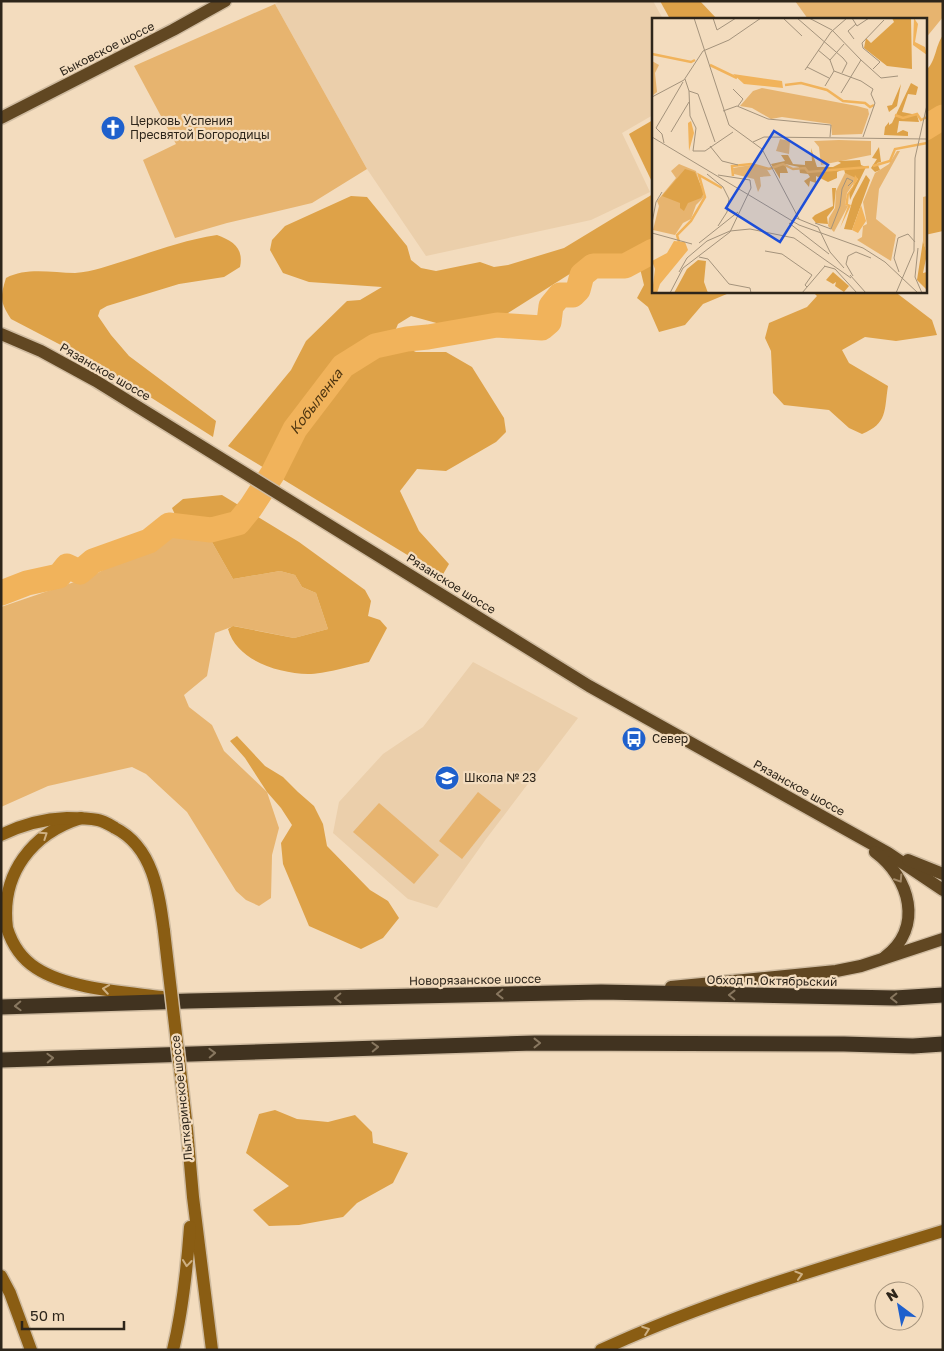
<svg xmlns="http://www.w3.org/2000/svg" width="944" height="1351" viewBox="0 0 944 1351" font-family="'Golos Text',sans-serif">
<rect width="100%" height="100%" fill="#f3dcbe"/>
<g fill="#ebcfab">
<path d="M280,1h373l10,18h-10v96l-31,18 28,59 -59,28 -165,36 -59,-87 -92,-165z"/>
<path d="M473,662l105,56 -92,121 -49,69 -29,-9 -75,-66 6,-31 44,-48 40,-27z"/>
</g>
<g fill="#e7b46f">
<path d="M795,1h148v16l-18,22v-20h-117z"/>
<path d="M275,4l92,165 -55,34 -85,20 -52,15 -32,-78 33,-16 -42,-78z"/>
<path d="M184,534l28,8 21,37 47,-8 15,4 7,12 14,6 12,36 -34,9 -60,-12 -19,7 -8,43 -23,19 5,12 23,18 12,26 43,41 12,36 -7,27 -1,43 -12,8 -13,-6 -10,-9 -49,-79 -41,-38 -14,-7 -84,19 -47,21v-200l91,-31 58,-31z"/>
<path d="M478,792l23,18 -39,49 -23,-18z"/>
<path d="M379,803l60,52 -25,29 -61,-52z"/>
</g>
<g fill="#dea248">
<path d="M660,1h40l17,18h-47z"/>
<path d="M943,35v196l-18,4v-164c11,-8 10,-25 18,-36z"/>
<path d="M653,120v64l-24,-50z"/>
<path d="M653,194v97h81l-31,13 -18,21 -26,7 -11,-25 -11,-9 7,-13 -7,-29 -42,2 -98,62 -57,4 -29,-8 -13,8 -5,12 9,10 14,6h30l26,15 32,51 2,14 -10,10 -50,29 -29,-2 -17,22 19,40 30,33 -7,12 -214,-130 63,-76 15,-29 41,-40 13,-1 22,-13 -73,-5 -26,-9 -13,-23 2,-10 13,-14 66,-30 16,1 40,49 4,14 10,8 15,3 44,-9 14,5 14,-2 56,-17z"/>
<path d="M217,235c16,6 27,13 23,32l-16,10 -45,7 -72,22 -7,4 -2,6 13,19 18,21 87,65 -3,16 -110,-70 -92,-48c-11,-17 -11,-21 -5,-41 21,-11 46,-5 69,-5 18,-1 35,-8 52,-13 31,-10 57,-20 90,-25z"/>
<path d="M812,291h82l38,29 5,15 -41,6 -31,-4 -23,13 7,13 39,23c-4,25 0,37 -26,48l-13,-6 -20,-18 -45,-5 -11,-12 -2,-42 -6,-13 4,-15 38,-16 10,-11z"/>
<path d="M222,495l77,47 66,48 6,11 -3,15 12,4 7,8 -18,34c-17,4 -45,12 -61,12 -30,-1 -71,-13 -80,-45l5,-3 61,12 34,-9 -12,-36 -14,-6 -7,-12 -15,-4 -47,8 -21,-37 -28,-8 -12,-26 11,-9z"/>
<path d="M237,736l28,30 18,11 15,15 16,14 9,18 4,22 43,44 18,11 11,17 -16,20 -22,11 -52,-23 -26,-62 -2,-21 11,-18 -11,-17 -14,-16 -22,-34 -15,-17z"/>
<path d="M275,1110l22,9 31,3 27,-7 17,17 1,11 35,10 -15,30 -36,20 -14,14 -44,8 -30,1 -16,-16 36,-24 -43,-33 13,-39z"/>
</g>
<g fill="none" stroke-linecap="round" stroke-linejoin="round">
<g stroke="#f1b35b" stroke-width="25">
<path d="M925,128l18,-11"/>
<path id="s1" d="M1,593l26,-10 32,-7 8,-10 13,6 13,-11 56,-20 20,-16 42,5 27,-7 13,-16 22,-34 22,-44 48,-63 32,-20 32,-7 21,-2 69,-12 45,3 7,-6 2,-16 9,-11h13l5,-5 4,-15 11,-9h32l28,-15"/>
</g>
<defs>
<g id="secondary">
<path d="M81,818c-48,15 -81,55 -74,110 5,16 15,31 29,40 32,21 88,24 126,29"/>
<path d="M1,835c22,-11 42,-16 66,-17 11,0 21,0 31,2 6,1 12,5 17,8 38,19 44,65 49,103"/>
<path d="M187,1129l6,68 19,153"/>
<path d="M1,1276l9,17 21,57"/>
<path d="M173,1350c10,-41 14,-82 17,-123"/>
<path d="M601,1350c110,-51 227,-84 342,-119"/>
</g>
<g id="primary">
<path d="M1,118l172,-88 52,-29"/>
<path d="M1,334l40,17 55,30 493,305 299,167 55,37"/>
<path d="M875,852c35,26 49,75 10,105"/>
<path d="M908,860l35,14"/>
<path d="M671,987l165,-16 25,-5 82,-27"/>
</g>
<g id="highway">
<path d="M1,1007l188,-6 412,-9 294,6 48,-3"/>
<path d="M1,1060l534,-17 309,1 69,2 30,-2"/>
</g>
</defs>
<use href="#secondary" stroke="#cfbba0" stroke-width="15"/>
<use href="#primary" stroke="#cfbba0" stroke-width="15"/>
<use href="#highway" stroke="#cfbba0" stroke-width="18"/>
<use href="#secondary" stroke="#8a5d13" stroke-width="12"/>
<use href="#primary" stroke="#614722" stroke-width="12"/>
<use href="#highway" stroke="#413320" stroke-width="15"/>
<defs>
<path id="secondary-bridge" d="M164,931l23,198"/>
</defs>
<use href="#secondary-bridge" stroke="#cfbba0" stroke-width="15" stroke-linecap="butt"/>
<use href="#secondary-bridge" stroke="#8a5d13" stroke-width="12"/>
</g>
<defs><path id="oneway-chevron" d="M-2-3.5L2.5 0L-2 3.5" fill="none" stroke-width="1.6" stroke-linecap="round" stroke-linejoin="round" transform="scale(1.25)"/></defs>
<g stroke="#ceb082">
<use href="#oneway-chevron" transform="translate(44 835) rotate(-34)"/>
<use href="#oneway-chevron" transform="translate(106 989) rotate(-171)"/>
<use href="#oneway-chevron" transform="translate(187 1263) rotate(96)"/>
<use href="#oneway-chevron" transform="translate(799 1275) rotate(-17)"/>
<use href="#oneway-chevron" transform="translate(646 1330) rotate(-20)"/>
</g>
<use stroke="#a38a68" href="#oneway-chevron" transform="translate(899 879) rotate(57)"/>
<g stroke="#88775f">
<use href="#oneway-chevron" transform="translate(500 994) rotate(179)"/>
<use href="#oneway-chevron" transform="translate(732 995) rotate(-179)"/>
<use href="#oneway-chevron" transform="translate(338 998) rotate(179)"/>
<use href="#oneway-chevron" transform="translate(894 998) rotate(179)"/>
<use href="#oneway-chevron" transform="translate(18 1006) rotate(178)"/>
<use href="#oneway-chevron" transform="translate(537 1043)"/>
<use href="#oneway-chevron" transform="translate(375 1047) rotate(-2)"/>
<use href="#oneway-chevron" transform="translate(212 1053) rotate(-2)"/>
<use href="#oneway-chevron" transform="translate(50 1058) rotate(-2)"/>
</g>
<defs>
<symbol id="church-disc" viewBox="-11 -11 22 22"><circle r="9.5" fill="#1f60cc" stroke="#f3dcbe"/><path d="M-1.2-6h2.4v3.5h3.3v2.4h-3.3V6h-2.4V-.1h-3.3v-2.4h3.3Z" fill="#fff"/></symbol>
<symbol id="bus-disc" viewBox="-11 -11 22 22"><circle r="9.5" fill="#1f60cc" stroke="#f3dcbe"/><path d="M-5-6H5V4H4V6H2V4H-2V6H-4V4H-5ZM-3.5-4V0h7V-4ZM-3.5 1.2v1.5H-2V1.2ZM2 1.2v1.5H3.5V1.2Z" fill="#fff"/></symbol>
<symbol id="school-disc" viewBox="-11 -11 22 22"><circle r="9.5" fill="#1f60cc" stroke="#f3dcbe"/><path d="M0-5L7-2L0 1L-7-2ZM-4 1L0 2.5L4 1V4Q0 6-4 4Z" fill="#fff"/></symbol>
</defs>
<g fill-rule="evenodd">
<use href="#church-disc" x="99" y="114" width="28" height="28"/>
<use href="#bus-disc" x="620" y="725" width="28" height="28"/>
<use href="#school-disc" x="433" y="764" width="28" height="28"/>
</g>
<g text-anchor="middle" stroke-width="4.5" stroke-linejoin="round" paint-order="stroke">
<g font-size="12" fill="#2d251a" stroke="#f3dcbe">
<text transform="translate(107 49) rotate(-27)" y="4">Быковское шоссе</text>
<text transform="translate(105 372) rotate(30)" y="4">Рязанское шоссе</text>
<text transform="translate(451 584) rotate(32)" y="4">Рязанское шоссе</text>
<text transform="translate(799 788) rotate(29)" y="4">Рязанское шоссе</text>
<text transform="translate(475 980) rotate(-1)" y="4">Новорязанское шоссе</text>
<text transform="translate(772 981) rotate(1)" y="4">Обход п. Октябрьский</text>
<text transform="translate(182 1098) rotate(-96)" y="4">Лыткаринское шоссе</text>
</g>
<g font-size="12" fill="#2d251a" stroke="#f3dcbe" text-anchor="start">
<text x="130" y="125">Церковь Успения<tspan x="130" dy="14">Пресвятой Богородицы</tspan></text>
<text x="652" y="743">Север</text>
<text x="464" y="782">Школа № 23</text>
</g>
<g font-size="14" font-style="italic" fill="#4e3510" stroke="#f3dcbe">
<text dy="5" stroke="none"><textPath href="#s1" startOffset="405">Кобыленка</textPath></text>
</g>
</g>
<g transform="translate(652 18)">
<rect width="275" height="275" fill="#f3dcbe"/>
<path d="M0,43l7,4 -4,8 2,19 -5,4zM110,70l95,18 11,3 1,5 -7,20 -30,1 -1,-11 -49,-7 -11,2 -19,-11 -12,-2 13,-15zM128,121l10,2 -1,13 -13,-3zM187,122l32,1v14l-50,10 -2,-18 -5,-6zM245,133h3l-21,38 -3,30 20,16 -5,26 -34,-21 5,-3 1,-11 4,-2 -4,-22 7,-17 5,-12 14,-9zM27,146l17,7 8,26 -8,8 -5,14 -8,4 -8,12 -22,-5 6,-24 -2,-5 19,-23 -5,-7zM99,147l15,3 5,8 -11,1 1,9 -3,6 -4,-13 -20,-5 -1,-6zM193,155l9,2 2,5 -9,13 -2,12 3,1 -14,26 -6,-6 1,-8 6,-10 1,-17zM275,178v58l-4,-13v-44z" fill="#e7b46f"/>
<path d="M240,0h19l1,51 -25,-3 -23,-18 2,-10 5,5 23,-21zM259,65l7,4 -2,8 -8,-1 -6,18 15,3 2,7 -20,-1 -2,12 6,-3 5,2v4l-24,-1 1,-8 4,-5v3l3,-2zM249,66l-4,22 -8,6 -2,-6 5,-1zM227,129l2,15 -4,1 3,7 -5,2 -4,-4 6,-9 -5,-1zM159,130l6,19h16l8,-4 -3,-2 22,-1 1,5 5,2 -16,33 -1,-8 9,-13 -13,-6 -1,-4 -7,3v6l-9,4 -12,-6v7l-6,-2 -1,6 -5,-6 6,-4 -2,-3 -8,-1 -1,-6 -14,-3 3,9h-8v6l-9,-15 14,-3 -4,-6h7l5,9 12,1v-4h7zM33,151l10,3 9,21 -3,5 -13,5 -4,8 -4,-3v-5l-18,-7zM214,157l4,5 -18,50 -8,-1 9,-30zM180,170h4l-2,20 -7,9 1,7 -12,-1 -4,-5 3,-3 18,-9zM271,223l4,13 -4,19 4,-1v18l-10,-10zM46,242l8,1 -2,21 4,11h-34l13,-24zM181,254l16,14 -5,6 -9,-6 1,-4 -3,2 -7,-4z" fill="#dea248"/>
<path d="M262,0l4,6 -3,18 10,5 2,8 -14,-10zM81,56l49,7 1,7 -39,-4zM39,103l3,12 -5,18 -1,-28zM203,157l3,4 -9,15 -1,10 3,1 -11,23 8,-22 -3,-1 2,-11 6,-8zM209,187l5,16 -8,12 -6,-3zM22,223l11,1 3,8 -28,34 -3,9h-5l3,-24 -3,-8 15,-8z" fill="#f1b35b"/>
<path fill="none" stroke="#f1b35b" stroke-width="2.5" d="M0,36l39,8 4,-2M58,47l27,13M133,67l16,-2 26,7 16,11 22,2 5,4 4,-2M243,97l8,3 14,-4 4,6 6,-3M221,148l17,-5 5,-12 32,-6M81,158l-1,-10 19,-2 18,5 14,-5 10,5 12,-1 3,4 61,-5M27,224l-2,-7 14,-14 14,-24 -6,-22 23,13"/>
<path fill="none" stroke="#a4937c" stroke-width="1" d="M42,0l35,107 33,24 37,70M61,0l4,12 19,-12M131,0l19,18M145,0l46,40 4,5 -5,10M157,0l23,12 29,30 -20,33M200,0l5,8 12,-8M202,21l-6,-8 8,-7M166,32l12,10M209,42l20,18 17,-2M155,49l22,11M221,51l7,-7 -17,-14 -1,-5 22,-23M153,52l26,-38 16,-14M182,53l27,10 12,8 -2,5 4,9 -12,34M33,61l4,12 1,25 6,12 -3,23h12l28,-19M173,68l9,-15 -4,-11 14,-16M81,71l10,10 -5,7M37,73l9,3 17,48M0,79l32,-17 19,-29 26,-11 32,-22M71,93l14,-5 31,13 63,6 -1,12M19,114l18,-30M0,119l147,88 64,23 22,14 33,31M101,124l11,-5 163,2M12,125l-2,-9 -6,-6 27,-46M58,128l12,15 16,4M55,156l16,13 6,12 -2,13 -9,14M66,157l32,5M144,200l22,9 12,25 14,16M0,205l4,-21 6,-10M137,205l40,31M163,205l16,6 9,-23 2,-17 5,-11 6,3 -5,5M0,215l40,11M47,225l39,-31M266,230l-3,29 7,16M113,233l17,3 30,21 -7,10 2,2M47,239l9,2 21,25 21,4 1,5M172,248l11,3 22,24M27,254l8,-14 20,-17 23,-10 20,-2 44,9 57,40M247,254l-5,-14 4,-20 10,-4 7,8M198,257l16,18M201,258l-7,-12 2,-8 8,-4 15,6M18,275l13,-25 47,-36 21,-44 -1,-8M150,275l23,-27M244,275l18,-42 1,-93 12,-53"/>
<path fill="#1d4ed8" fill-opacity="0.15" stroke="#1d4ed8" stroke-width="2.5" d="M122,113l54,34 -48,77 -54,-34z"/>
<rect width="275" height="275" fill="none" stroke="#2d251a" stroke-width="2.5"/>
</g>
<rect width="944" height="1351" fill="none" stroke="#2d251a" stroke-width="5"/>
<g transform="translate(899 1306) rotate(328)"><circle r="24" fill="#f3dcbe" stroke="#a4937c"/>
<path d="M0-4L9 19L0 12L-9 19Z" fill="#1f60cc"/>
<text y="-8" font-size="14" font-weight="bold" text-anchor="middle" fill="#2d251a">N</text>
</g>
<path d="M22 1321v8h102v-8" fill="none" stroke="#2d251a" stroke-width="2.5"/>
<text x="30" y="1321" font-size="15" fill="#2d251a" stroke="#f3dcbe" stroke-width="4" paint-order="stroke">50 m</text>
</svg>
